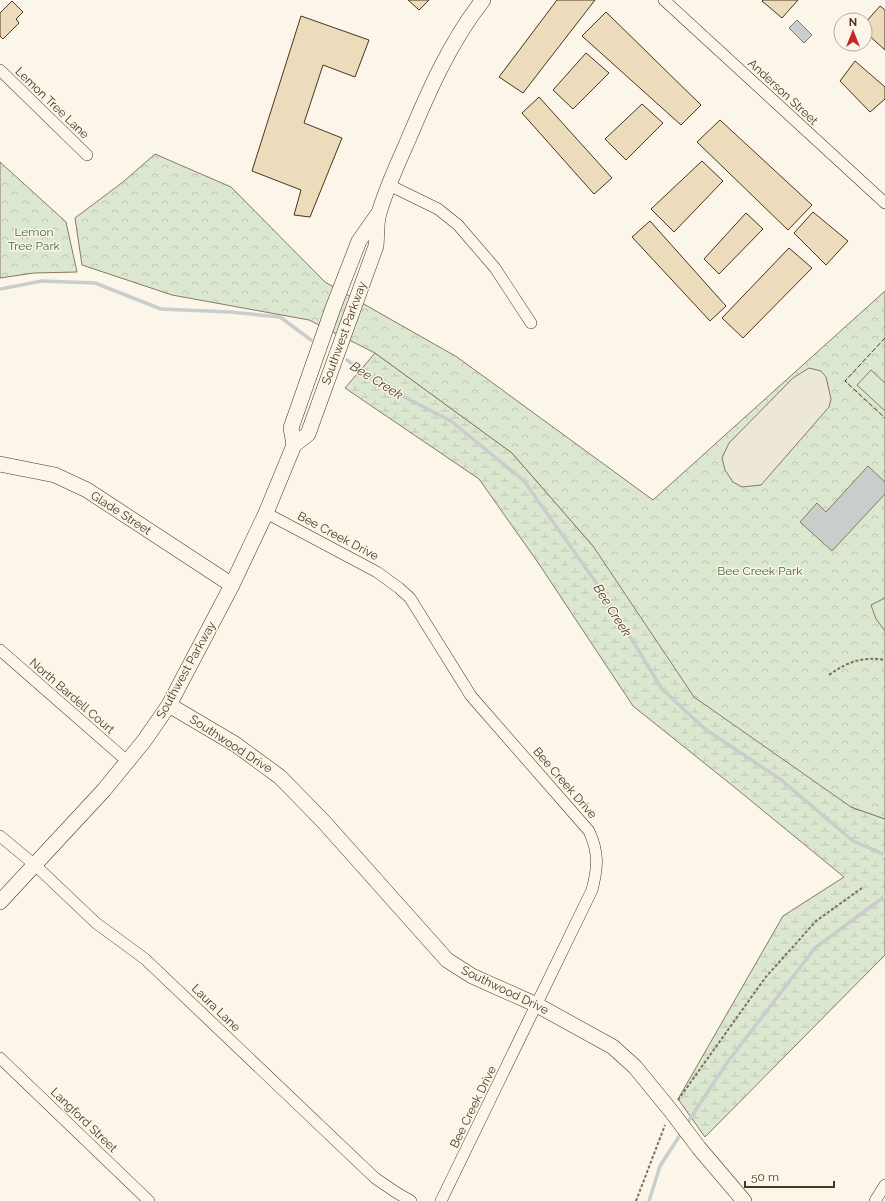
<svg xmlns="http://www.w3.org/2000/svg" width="885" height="1201" viewBox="0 0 885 1201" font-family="Raleway,sans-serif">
<defs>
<pattern id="wetland-marsh" width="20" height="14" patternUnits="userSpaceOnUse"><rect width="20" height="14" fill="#dce7d0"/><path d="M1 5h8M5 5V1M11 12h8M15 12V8" fill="none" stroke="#bec7b2"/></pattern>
<pattern id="park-crowns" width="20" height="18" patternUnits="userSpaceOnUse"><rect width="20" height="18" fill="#dce7d0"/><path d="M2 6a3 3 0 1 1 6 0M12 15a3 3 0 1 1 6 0" fill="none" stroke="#bec7b2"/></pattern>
</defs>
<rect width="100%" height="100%" fill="#fbf6e9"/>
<path fill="url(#wetland-marsh)" stroke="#887966" d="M375,353l137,100 81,93 258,261 34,12v136l-180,182 -27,-38 105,-183 61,-39 -111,-91 -100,-80 -94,-142 -60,-85 -134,-91z"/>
<g fill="url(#park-crowns)" stroke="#887966">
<path d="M155,154l76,33 94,95 132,75 196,143 232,-209v528l-34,-12 -157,-110 -101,-151 -81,-93 -137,-100 -66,-33 -137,-25 -90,-30 -7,-47 48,-36z"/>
<path d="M0,162l66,60 11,50 -43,1 -34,5z"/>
</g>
<g fill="#dce7d0" stroke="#887966">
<path d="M871,370l14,13v28l-28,-26z"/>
<path d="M885,598v33l-9,-12 -5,-14z"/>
</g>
<path fill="#ede7d9" stroke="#887966" d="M809,368l12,3 5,6 5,22 -2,8 -68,78 -19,2 -9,-5 -8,-12 -3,-12 7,-15 64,-65z"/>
<g fill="#c9cecd" stroke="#887966">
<path d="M797,20l15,15 -8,8 -15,-15z"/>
<path d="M868,466l17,16v12l-53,57 -32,-29 17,-19 9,9z"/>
</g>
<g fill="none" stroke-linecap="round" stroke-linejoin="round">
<g stroke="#c9cecd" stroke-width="3.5">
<path d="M0,289l42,-8 53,2 66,26 69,3 50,5 31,23"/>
<path d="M347,360l32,24 72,37 73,60 78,110 60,98 43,40 75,50 73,62 32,14"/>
<path d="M686,1125l40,-61 89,-116 70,-52"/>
<path d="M649,1201l11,-35 22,-34"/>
</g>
</g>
<g fill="#ecdcbc" stroke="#4a3520">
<path d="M408,0h21l-10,10z"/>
<path d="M557,0h38l-72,93 -24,-16z"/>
<path d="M763,0h35l-16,18 -20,-17z"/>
<path d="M12,1l11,11 -7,7 3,4 -16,16 -3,-3v-23z"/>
<path d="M880,6l5,4v40l-20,-18v-9z"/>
<path d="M606,12l95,93 -20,20 -99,-89z"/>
<path d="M301,16l68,24 -14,37 -32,-12 -19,58 38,15 -32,79 -16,-2 7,-25 -49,-19z"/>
<path d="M586,53l23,20 -36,36 -20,-19z"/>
<path d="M855,61l30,26v12l-15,13 -30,-31z"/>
<path d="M539,97l73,81 -18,16 -72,-81z"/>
<path d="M642,104l21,19 -37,37 -21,-21z"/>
<path d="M720,120l92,85 -24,25 -91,-88z"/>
<path d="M702,161l21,20 -49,51 -23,-23z"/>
<path d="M813,212l35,29 -22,24 -32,-32z"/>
<path d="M746,213l17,16 -44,45 -15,-15z"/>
<path d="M650,221l76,85 -16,15 -78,-84z"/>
<path d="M789,248l23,20 -69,70 -21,-20z"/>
</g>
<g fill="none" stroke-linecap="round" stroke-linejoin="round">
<defs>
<g id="street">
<path d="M664,0l221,203"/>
<path d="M0,70l87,85"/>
<path d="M389,185l49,24 20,16 37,43 36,55"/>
<path d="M266,513l111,59 22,16 11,10 61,98 118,135c10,22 9,36 3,59l-151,311"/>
<path d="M0,650l127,111"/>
<path d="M0,836l35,29 61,58 49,36 230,219 22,15 14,8"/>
<path d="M0,1058l149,143"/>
<path d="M875,1201l10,-16"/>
</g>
<g id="secondary">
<path d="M294,445l-3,-17 42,-120 26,-67 19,-27"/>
<path d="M0,464l55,11 32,15 145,95"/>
<path d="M169,705l66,39 45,33 43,44 124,139 25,16 65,29 76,42 22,20 36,44 28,37 45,53"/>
<path d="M0,902l104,-112 40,-49 25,-36 63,-120 34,-72 28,-68 14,-11 68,-188c1,-10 0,-23 3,-33 7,-23 17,-46 27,-68 21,-50 43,-102 77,-145"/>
</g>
</defs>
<use href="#street" stroke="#4a3520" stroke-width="12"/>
<use href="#secondary" stroke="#4a3520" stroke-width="16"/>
<g stroke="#7f6f5c" stroke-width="2" stroke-dasharray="3 2" stroke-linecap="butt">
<path d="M829,675c18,-13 34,-19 56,-15"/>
<path d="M678,1100l87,-122 51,-57 46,-33"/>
<path d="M636,1201l29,-76"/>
</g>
<use href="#street" stroke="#fbf6e9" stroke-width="11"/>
<use href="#secondary" stroke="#fbf6e9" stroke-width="15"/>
<path stroke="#4a3520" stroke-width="1" stroke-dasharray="5 2" stroke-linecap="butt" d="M885,338l-40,43 40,37"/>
</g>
<g text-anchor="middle" stroke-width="3" stroke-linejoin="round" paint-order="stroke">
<g font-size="12" fill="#4a3520" stroke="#fbf6e9">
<text transform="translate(783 92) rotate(43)" y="4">Anderson Street</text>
<text transform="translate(52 103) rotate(44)" y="4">Lemon Tree Lane</text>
<text transform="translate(344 333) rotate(-70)" y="4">Southwest Parkway</text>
<text transform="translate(121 513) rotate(33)" y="4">Glade Street</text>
<text transform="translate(338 536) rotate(28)" y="4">Bee Creek Drive</text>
<text transform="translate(186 670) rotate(-61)" y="4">Southwest Parkway</text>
<text transform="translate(72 696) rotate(41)" y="4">North Bardell Court</text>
<text transform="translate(231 744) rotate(33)" y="4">Southwood Drive</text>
<text transform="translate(565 783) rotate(49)" y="4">Bee Creek Drive</text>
<text transform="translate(505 990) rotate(26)" y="4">Southwood Drive</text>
<text transform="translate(216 1008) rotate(44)" y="4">Laura Lane</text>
<text transform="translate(473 1107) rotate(-64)" y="4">Bee Creek Drive</text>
<text transform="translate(84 1120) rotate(44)" y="4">Langford Street</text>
</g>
<g font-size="12" fill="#436837" stroke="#fbf6e9">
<text x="34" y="236">Lemon<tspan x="34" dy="14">Tree Park</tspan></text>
<text x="760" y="575">Bee Creek Park</text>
</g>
<g font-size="13" font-style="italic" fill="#4a3520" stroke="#fbf6e9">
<text transform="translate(377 380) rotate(32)" y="5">Bee Creek</text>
<text transform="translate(613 610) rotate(58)" y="5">Bee Creek</text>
</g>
</g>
<g transform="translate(853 32)"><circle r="19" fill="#fbf6e9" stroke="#b4a999"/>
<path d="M0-3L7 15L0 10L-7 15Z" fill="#c62828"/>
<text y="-6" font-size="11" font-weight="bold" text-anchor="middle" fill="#4a3520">N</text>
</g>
<path d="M745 1181v6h89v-6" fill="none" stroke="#4a3520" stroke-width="2"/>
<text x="751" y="1181" font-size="12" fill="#4a3520" stroke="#fbf6e9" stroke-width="3" paint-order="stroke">50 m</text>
</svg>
